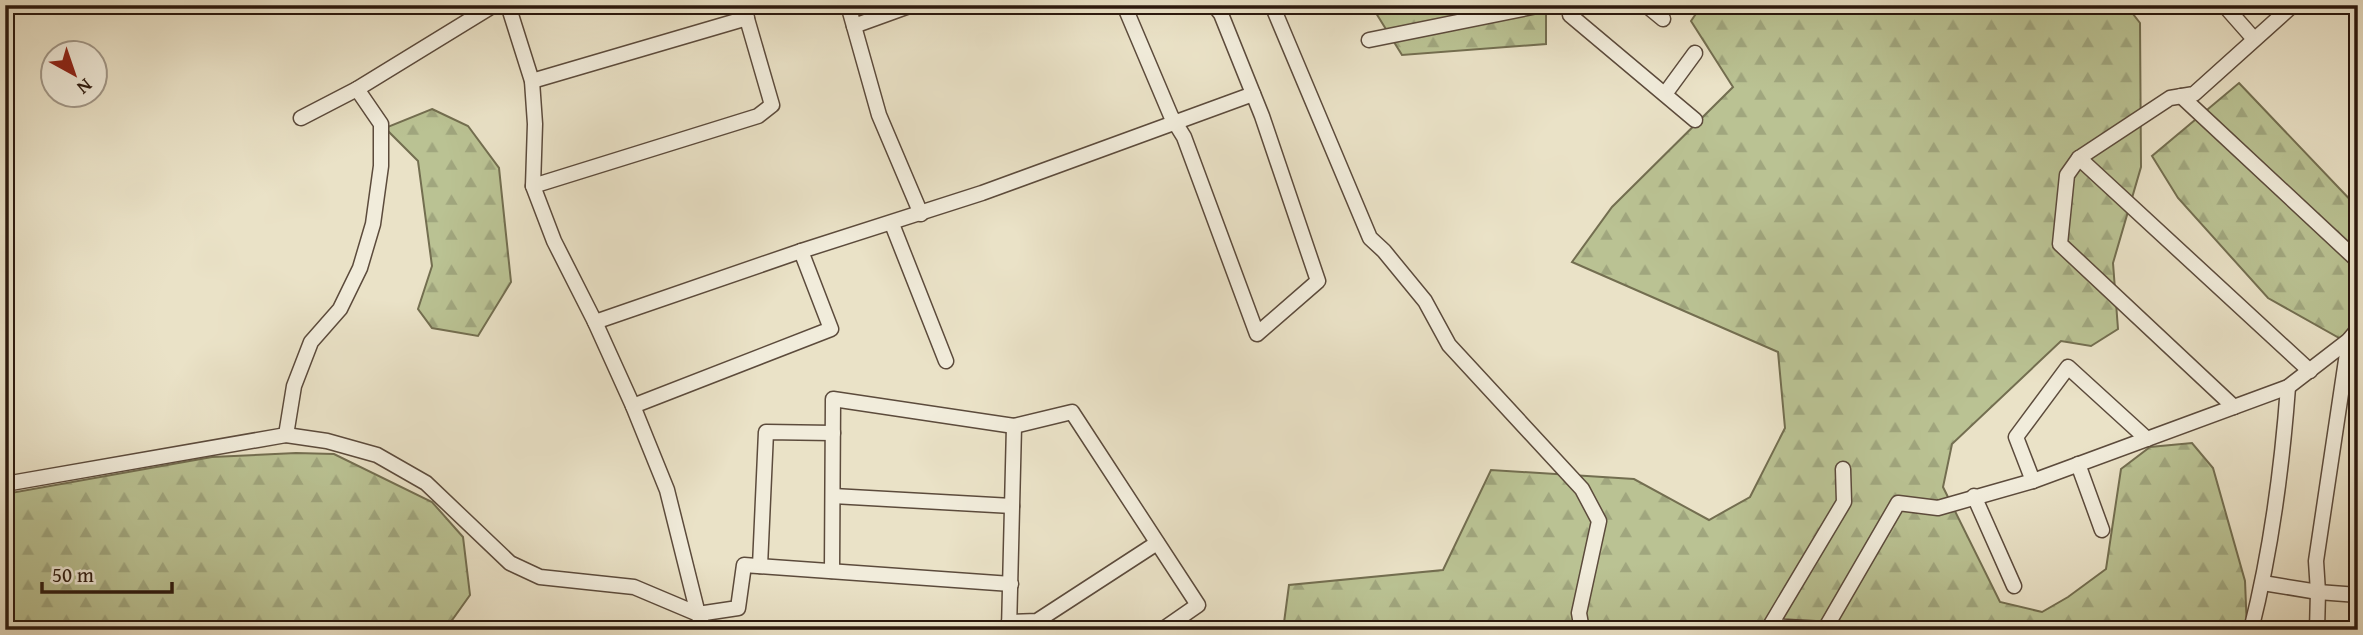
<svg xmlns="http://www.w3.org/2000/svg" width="2363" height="635" viewBox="0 0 2363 635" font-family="'Gentium Book Plus',serif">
<defs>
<pattern id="forest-firs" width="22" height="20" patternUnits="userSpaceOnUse" patternTransform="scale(1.75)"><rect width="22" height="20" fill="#bac293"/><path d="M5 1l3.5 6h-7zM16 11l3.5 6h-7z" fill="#a0a67e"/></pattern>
</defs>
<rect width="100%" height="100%" fill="#eae2c7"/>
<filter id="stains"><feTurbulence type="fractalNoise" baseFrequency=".00286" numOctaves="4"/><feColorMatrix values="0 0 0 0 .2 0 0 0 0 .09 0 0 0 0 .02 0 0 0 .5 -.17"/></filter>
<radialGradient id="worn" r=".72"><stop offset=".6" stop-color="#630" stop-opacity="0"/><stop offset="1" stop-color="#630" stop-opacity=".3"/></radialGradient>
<g fill="url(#forest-firs)" stroke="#736e50" stroke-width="2">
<path d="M1371,5h175v39l-144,11z"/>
<path d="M1702,5h424l14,18 1,144 -28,96 5,66 -27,17 -30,-5 -109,103 -9,43 57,115 42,10 26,-15 38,-28 15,-100 29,-22 42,-4 21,25 32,113 2,49h-964l6,-45 154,-15 48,-100 143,9 75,41 41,-23 35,-69 -7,-76 -206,-90 40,-55 121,-120 -42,-66z"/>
<path d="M2239,83l119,125v160l-19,-30 -71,-40 -90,-100 -26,-42z"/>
<path d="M432,109l36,17 31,42 12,114 -33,54 -46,-8 -14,-19 14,-43 -14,-105 -33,-33z"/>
<path d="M296,453l38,1 98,48 31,35 7,58 -25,35h-440v-136l207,-37z"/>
</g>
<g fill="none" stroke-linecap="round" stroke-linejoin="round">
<defs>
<g id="minor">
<path d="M508,5l24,76 3,43 -2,62 21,55 41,81 38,84 34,84 31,124 7,16"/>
<path d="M848,5l31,110 42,99"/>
<path d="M1124,5l47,111 13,21 73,197 61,-53 -56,-165 -41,-102 -7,-9"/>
<path d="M1272,5l98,233 14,13 41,50 24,44 133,144 17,32 -20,92 3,17"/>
<path d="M1646,5l17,14"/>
<path d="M2224,5l30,34"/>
<path d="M1570,15l125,105"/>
<path d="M854,26l58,-21"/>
<path d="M1369,40l173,-35"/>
<path d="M532,81l215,-63"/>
<path d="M1665,94l30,-41"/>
<path d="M2181,96l177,165"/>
<path d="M301,118l56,-29 137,-84"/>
<path d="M2079,158l231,213"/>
<path d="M533,186l225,-70 14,-11 -29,-100"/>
<path d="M892,224l54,137"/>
<path d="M595,322l206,-71 181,-58 271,-99"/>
<path d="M633,406l198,-77 -30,-78"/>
<path d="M2234,407l-174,-163 7,-69 12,-17 91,-60 24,-4 99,-89"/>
<path d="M286,435l8,-49 17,-44 29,-33 20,-41 13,-44 8,-58v-42l-24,-35"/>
<path d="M2078,464l24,66"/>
<path d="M1843,469l1,33 -74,124 55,3 73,-126 40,5 95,-27 255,-94 61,-47 9,-11"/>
<path d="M2033,481l-17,-44 52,-70 79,72"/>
<path d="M5,484l281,-49 41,6 50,14 49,28 84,80 30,14 94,10 64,27 40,-6 6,-43 267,19"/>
<path d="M833,496l179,10"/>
<path d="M1974,496l40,90"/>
<path d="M760,566l6,-134 67,1"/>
<path d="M832,571l1,-172 181,27 58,-14 126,193 -36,25"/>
<path d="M2263,583l55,9 40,3"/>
<path d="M1009,622l28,-1 120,-78"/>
<path d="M1009,630l5,-204"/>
<path d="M2251,630c20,-79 31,-162 37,-243"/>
<path d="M2317,630l1,-38 -2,-31 33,-221"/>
</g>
</defs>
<use href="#minor" stroke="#5c4b3c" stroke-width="17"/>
<use href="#minor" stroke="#f1ecdb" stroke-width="14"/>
</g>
<rect width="2363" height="635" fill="none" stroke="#eae2c7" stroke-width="28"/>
<rect x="7" y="7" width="2349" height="621" fill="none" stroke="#2c190e" stroke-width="3.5"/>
<rect x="14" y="14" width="2335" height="607" fill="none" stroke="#2c190e" stroke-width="2"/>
<g transform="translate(74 74) rotate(140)"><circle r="33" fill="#f1ecdb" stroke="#a29889" stroke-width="2"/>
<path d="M0-5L12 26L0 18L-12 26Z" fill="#8f2418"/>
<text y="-10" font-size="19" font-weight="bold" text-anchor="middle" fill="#2c190e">N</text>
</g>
<path d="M42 582v10h130v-10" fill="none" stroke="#2c190e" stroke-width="3.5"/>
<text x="52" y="582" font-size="21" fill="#2c190e" stroke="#f1ecdb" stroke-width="5" paint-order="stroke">50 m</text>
<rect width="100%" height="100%" filter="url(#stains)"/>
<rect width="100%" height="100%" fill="url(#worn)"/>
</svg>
